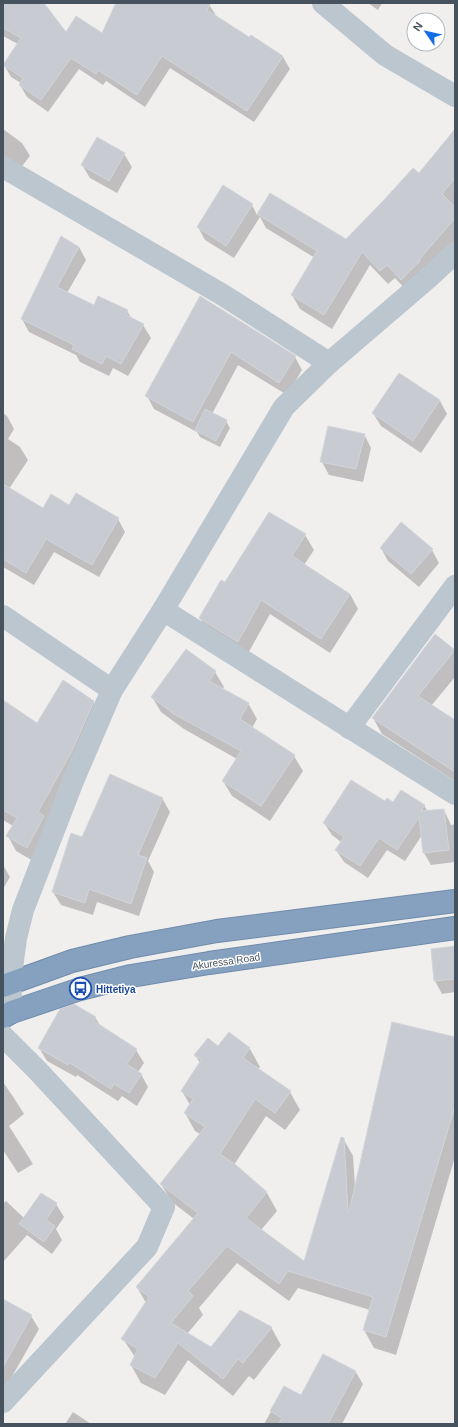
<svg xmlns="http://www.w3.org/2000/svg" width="458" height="1427" viewBox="0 0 458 1427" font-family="Helvetica,sans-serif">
<rect width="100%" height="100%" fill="#f1eeee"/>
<g fill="#0003">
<path d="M3,3h35l28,31 36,1 15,-32h91l9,14 33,21 1,-2 32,21 7,12 -36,53 -84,-54 -25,39 -39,-26 -3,4 -24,-16 -31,43 -21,-15 -7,-12 1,-2 -10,-6 -7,-12 14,-21 -15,-8z"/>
<path d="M368,3h14l-4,7z"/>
<path d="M3,129l19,14 8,13 -11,14 -16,-1z"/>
<path d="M455,131v110l-46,52 -14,-15 -7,6 -18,-19 -38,64 -32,-20 -8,-14 23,-37 -49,-30 -6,-11 -26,41 -29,-18 -7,-13 54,-22 5,10 14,-21 75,46 73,-65z"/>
<path d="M124,154l8,13 -15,26 -27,-15 -8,-13z"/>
<path d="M79,247l7,13 -19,33 27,13 33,5 5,8 11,6 8,13 -23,38 -15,-8 -4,8 -29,-14 -4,-7 -47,-23 -7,-13z"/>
<path d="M201,298l94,59 7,13 -15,25 -49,-30 -26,49 14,7 4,7 -10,19 -20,-10 -3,-5 -43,-23 -7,-13z"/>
<path d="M400,374l40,27 7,13 -26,39 -40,-27 -8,-13z"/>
<path d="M3,413l4,3 7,13 -6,10 12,8 8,13 -19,29 -6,-3z"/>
<path d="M364,434l7,14 -8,34 -34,-7 -7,-13z"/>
<path d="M70,506l48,13 7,13 -26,45 -45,-25 -20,33 -31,-18v-27l40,-30z"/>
<path d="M305,535l9,15 -10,15 46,29 8,15 -28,44 -60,-39 -24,43 -37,-24 -9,-15 26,-34z"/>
<path d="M381,548l51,2 7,13 -20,24 -31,-26z"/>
<path d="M454,651l1,26 -24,29 24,15v60l-73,-47 -9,-16z"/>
<path d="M215,672l9,15 -2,2 26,14 9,16 -5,9 42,28 9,15 -33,50 -38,-25 -9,-15 14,-22 -53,-30 -23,-17 -9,-15z"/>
<path d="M3,701l35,23 55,-23 9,15 -67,146 -19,-11 -8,-15 5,-10 -10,-6z"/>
<path d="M162,798l8,14 -22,49 6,11 -15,44 -42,-14 -4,13 -32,-10 -8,-13 30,-54z"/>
<path d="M385,803l39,2 4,7 16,-2 7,15 4,-1v38l-24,3 -7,-12 -2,-18 -17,26 -18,-11 -19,28 -24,-16 -8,-12 5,-8 -9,-7 -8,-12z"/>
<path d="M3,865l7,12 -7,12z"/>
<path d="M455,947v45l-13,2 -7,-13z"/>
<path d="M95,1017l6,10 35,23 8,13 -6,9 3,2 7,13 -11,19 -15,-10 -4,5 -41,-26 -1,2 -29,-16 -8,-13z"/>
<path d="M229,1033l21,16 10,18 -2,2 32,23 10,18 -15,20 -19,-14 -32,49 33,28 10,18 -16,19 44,32 38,-124 10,18 2,31 100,-149v119l-59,198 -22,-7 -10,-18 6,-20 -72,-22 -9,13 -52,-38 -38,45 4,7 -16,19 24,14 60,-21 10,18 -27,35 -5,-4 -16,20 -45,-36 -23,35 -24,-12 -10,-18 4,-8 -12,-18 23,-36 -9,-16 57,-68 -22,-17 -11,-18 39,-50 -5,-3 -10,-18 5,-8 -8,-14 18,-28 -5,-8 23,-8z"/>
<path d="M3,1082l11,16 10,16 -15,12 24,38 -15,9 -15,-23z"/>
<path d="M41,1194l15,10 8,13 -8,12 6,11 -10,14 -25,-19 -24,27v-58l3,-3 18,17z"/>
<path d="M3,1300l28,16 8,13 -29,51 -7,17z"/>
<path d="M355,1371l8,13 -21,40h-78l21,-37 16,10z"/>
<path d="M73,1412l18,12h-26z"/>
</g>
<g fill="#c8cbd1" stroke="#d2d5da">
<path d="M3,3h41l22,29 10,-16 26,17 14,-30h95l-4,7 42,27 2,-2 32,21 -36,55 -85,-55 -25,39 -39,-25 -2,4 -25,-16 -30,42 -22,-15 4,-7 -20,-13 18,-27 -18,-10z"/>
<path d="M455,129v49l-13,16 13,13v11l-36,42 1,1 -19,19 -14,-15 -7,6 -18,-19 -38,63 -33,-20 26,-44 -60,-37 13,-21 76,46 38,-39 29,-32 6,5z"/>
<path d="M97,137l28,16 -16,28 -28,-16z"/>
<path d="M223,185l30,19 -27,42 -29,-19z"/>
<path d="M61,236l18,11 -22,40 37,18 4,-9 30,14 -2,5 18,9 -23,40 -15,-8 -4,8 -30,-15 2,-4 -53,-26z"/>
<path d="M200,296l96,60 -17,27 -48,-31 -38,70 -48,-26z"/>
<path d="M399,373l41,27 -27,41 -41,-28z"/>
<path d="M205,409l22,11 -11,21 -21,-11z"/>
<path d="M328,426l37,8 -9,35 -36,-7z"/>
<path d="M3,484l40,24 8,-14 18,11 7,-12 43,25 -27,47 -46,-26 -20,34 -23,-14z"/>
<path d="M269,512l37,22 -14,22 58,38 -29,45 -60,-39 -23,42 -39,-24 22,-38 4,2z"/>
<path d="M401,522l32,27 -22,25 -31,-26z"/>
<path d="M435,634l20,16 -37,46 37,24v52l-83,-54z"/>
<path d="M186,649l30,22 -7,10 40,22 -9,16 55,36 -34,51 -39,-25 19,-30 -67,-37 -23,-17z"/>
<path d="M63,680l31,21 -22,50 -34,61 6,4 -17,32 -21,-12 11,-18 -14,-8v-110l34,23z"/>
<path d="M110,774l53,24 -25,57 9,3 -16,46 -42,-15 -4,14 -33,-11 19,-59 11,4z"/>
<path d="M351,780l34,21 2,-3 6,4 8,-12 24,15 -4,6 23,-2 5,41 -26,3 -4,-36 -22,33 -18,-12 -19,28 -25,-16 9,-13 -21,-14z"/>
<path d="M455,946v33l-21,2 -3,-32z"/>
<path d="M74,1004l22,13 -2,4 43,28 -10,15 15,10 -13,19 -15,-9 -3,5 -41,-26 -2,2 -30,-17 22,-39z"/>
<path d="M392,1022l63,15v69l-69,231 -23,-7 10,-33 -85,-26 -9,13 -52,-38 -39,45 5,5 -22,27 40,24 29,-37 32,17 -29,36 -5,-4 -15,20 -45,-36 -23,35 -25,-13 8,-16 -17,-10 28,-42 -13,-10 62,-74 -38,-29 45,-57 -21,-14 9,-14 -12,-8 20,-31 -7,-5 14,-17 10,8 11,-14 21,16 -7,10 48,33 -16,22 -20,-14 -35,55 16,11 31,27 -21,26 58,43 37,-124 3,1 4,74h1z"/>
<path d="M41,1193l16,10 -11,17 9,6 -11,16 -25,-18z"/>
<path d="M3,1299l29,16 -29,52z"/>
<path d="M323,1354l33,17 -28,53h-49l3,-6 -12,-7 14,-25 17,9z"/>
</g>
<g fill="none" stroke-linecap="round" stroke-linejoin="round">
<defs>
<g id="highway">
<path d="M3,986l69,-25 58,-14 87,-16 238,-30"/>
<path d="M3,1017l9,-5 68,-23 51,-13 78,-13 246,-35"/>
</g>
</defs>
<use href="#highway" stroke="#708cab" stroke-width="24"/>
<g stroke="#bcc6ce" stroke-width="22">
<path d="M323,3l62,52 70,41"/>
<path d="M3,167l220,128 106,68"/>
<path d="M163,610l292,184"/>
<path d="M3,616l109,74"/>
<path d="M349,728l106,-142"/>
<path d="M12,1012l-2,-29 6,-45 7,-28 50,-129 39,-91 51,-80 121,-203 45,-44 98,-84 28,-26"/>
<path d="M3,1036l35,35 126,136 -17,40 -144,155"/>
</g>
<use href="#highway" stroke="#85a1bf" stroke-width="22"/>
</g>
<defs>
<symbol id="bus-ring" viewBox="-11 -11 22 22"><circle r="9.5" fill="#fff" stroke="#1a4fb4" stroke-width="1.5"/><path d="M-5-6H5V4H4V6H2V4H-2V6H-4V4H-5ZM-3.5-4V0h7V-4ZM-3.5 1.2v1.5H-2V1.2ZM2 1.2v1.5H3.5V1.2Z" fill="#1a4fb4"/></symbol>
</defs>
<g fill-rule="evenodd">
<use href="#bus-ring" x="68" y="976" width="25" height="25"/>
</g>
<g text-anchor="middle" stroke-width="3" stroke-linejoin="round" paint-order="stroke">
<g font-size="10" fill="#46525d" stroke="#fff">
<text transform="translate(226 961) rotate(-8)" y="4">Akuressa Road</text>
</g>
<g font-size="10" font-weight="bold" fill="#164399" stroke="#fff" text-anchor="start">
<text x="96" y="993">Hittetiya</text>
</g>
</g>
<rect width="458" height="1427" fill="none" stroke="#46525d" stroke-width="8"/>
<g transform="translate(426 32) rotate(304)"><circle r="19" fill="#ffffff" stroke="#b5babe"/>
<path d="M0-3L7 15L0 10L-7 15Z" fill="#136ee6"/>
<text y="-6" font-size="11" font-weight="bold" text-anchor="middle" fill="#46525d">N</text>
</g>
</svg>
